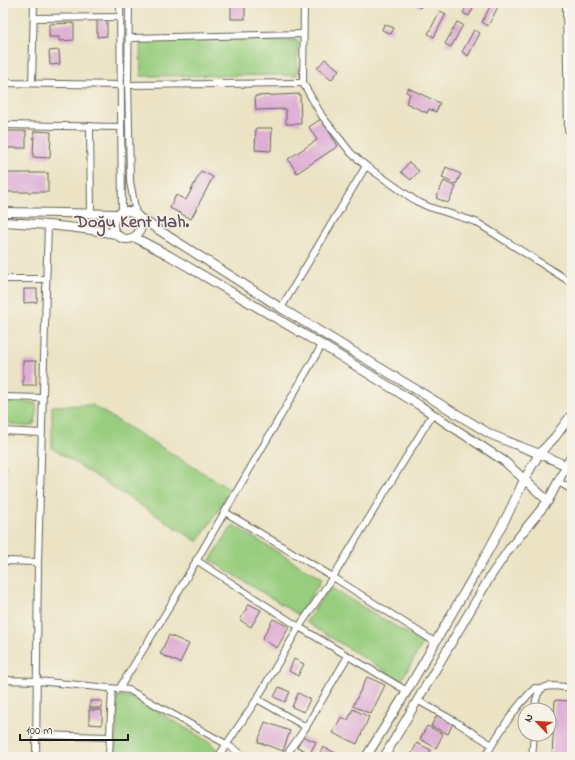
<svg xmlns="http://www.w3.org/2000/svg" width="575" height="760" viewBox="0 0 575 760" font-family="'Indie Flower',sans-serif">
<rect width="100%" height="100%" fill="#f7f3e8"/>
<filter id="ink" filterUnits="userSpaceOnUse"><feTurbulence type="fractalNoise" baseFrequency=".025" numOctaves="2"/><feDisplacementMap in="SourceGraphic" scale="8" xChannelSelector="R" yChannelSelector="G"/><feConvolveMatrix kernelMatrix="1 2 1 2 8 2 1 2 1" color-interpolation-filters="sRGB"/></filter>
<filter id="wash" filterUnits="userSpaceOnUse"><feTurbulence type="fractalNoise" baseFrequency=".012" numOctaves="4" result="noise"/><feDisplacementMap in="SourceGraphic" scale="16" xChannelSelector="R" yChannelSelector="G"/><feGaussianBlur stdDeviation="0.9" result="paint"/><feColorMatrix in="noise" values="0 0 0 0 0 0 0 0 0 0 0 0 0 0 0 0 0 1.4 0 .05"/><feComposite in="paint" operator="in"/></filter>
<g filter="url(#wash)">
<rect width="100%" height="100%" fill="#ebe3c4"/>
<g fill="#98cd7e" stroke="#5a744d">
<path d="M298,40l-1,35 -156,1 -1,-35z"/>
<path d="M3,401l33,2c0,5 1,14 -1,19 -3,9 -24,1 -32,0z"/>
<path d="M92,405l139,85 -33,52 -146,-94v-42z"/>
<path d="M233,525l89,54 -23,36 -89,-55z"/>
<path d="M330,587l93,56 -22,38 -95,-59z"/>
<path d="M117,695l19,4 75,44 6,7 -5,7h-97z"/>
</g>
<g id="blocks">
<g fill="#deafd5">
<rect x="231" y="3" width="14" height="16"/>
<path d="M413,3h11l-4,5z"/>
<path d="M468,3h8l-7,13 -6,-3z"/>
<path d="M492,3h8l-12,23 -6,-4z"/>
<path d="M440,11l6,3 -12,23 -6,-3z"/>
<path d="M97,19h10v17l-10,1z"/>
<path d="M457,22l6,3 -12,22 -6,-3z"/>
<path d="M74,23v17l-15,1v-4h-10v-13z"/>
<path d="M384,24l10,4 -3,6 -9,-4z"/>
<path d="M474,30l6,3 -12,23 -6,-4z"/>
<path d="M59,50l1,14 -10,1 -1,-14z"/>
<path d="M325,59l14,11 -8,10 -14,-12z"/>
<path d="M408,88l32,15 -4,9 -7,-3 -2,4 -21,-10 4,-9 -4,-2z"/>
<path d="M300,94l1,30h-15v-15l-30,1 -1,-14z"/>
<path d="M321,119l17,27 -41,27 -9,-14 29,-19 -8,-13z"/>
<path d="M256,128h16l-1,23 -16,-1z"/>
<rect x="5" y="131" width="21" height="17"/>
<path d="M34,131l17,1 -1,26 -17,-1z"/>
<path d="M409,162l10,9 -8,9 -10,-8z"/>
<path d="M446,167l15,7 -5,10 -14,-6z"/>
<path d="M201,171l12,6 -22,42 -21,-11 6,-13 10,5z"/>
<rect x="5" y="173" width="43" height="19"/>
<path d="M444,181l12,6 -8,16 -12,-5z"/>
<path d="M24,289h13v13l-13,1z"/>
<rect x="23" y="361" width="13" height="24"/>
<rect x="3" y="470" width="3" height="18"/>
<path d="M249,604l12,6 -10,17 -11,-7z"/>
<path d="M273,619l16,8 -12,21 -15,-9z"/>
<path d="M169,635l20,9 -9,19 -20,-9z"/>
<path d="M294,659l10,5 -6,12 -9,-5z"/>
<path d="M367,677l18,8 -14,29 -18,-8z"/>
<path d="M279,687l11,5 -5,10 -11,-5z"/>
<path d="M298,693l12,6 -6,13 -12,-5z"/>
<path d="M555,700l17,1v56h-20z"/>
<rect x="90" y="701" width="12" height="7"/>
<path d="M353,709l16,8 -12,27 -24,-11 8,-16 7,3z"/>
<path d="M89,710h13v15l-13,-1z"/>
<path d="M437,715l16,8 -5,11 -17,-8z"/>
<path d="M265,722l25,9 -7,20 -25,-9z"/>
<path d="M427,726l16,8 -7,14 -16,-9z"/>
<path d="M302,736l14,6 -6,11 -13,-6z"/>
<path d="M417,743l14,7 -4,7h-17z"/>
<path d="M323,747l15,7 -1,3h-19z"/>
</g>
</g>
</g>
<g filter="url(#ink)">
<use href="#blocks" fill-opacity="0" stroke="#646257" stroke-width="1"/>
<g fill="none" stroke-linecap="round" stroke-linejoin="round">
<defs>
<g id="street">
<path d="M120,3l2,209"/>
<path d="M129,3l-1,76 2,102 6,33"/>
<path d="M304,3l-1,80 19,33 29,37 15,13 50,35 13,6 47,15 96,61"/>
<path d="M34,18l86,-1"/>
<path d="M130,38l173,-4"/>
<path d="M3,68v-65"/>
<path d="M3,83l118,2"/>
<path d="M32,83l2,-80"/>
<path d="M128,85l175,-2"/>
<path d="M3,125l118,2"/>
<path d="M90,126l1,88"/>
<path d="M3,279h43"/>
<path d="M281,308l85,-142"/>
<path d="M3,397l39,1"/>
<path d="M3,431l39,2"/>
<path d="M559,482l13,8"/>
<path d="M225,512l108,65 102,65"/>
<path d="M196,560l103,67 108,64"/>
<path d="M3,561l35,1"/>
<path d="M3,680l34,1 92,9 97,54 20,13"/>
<path d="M119,689l48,-78 155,-266"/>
<path d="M257,699l49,28"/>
<path d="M417,700l39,22 36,23"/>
<path d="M535,710c1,-29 14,-25 37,-22"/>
<path d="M36,735l74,2"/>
<path d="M36,757l2,-195 10,-338"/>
<path d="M109,757l3,-68"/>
<path d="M218,757l39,-58 42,-72 34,-50 99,-162"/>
<path d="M285,757l21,-30 42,-71"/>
<path d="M485,757c14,-24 29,-49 50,-69l6,1"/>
<path d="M532,757l2,-23"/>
</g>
<g id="secondary">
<path d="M567,3l2,126 3,8"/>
<circle cx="127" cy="225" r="14"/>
<path d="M3,212l115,2"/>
<path d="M140,218l141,90 209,126c25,11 52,20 77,32"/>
<path d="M3,222c38,2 75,5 113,12"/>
<path d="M134,237l34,18 154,90 97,60 85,56 44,40"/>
<path d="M366,757l41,-66 80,-138 22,-41 15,-32 15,-26 16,-17 17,-23"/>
<path d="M384,757l106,-180 19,-28 39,-48 24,-46"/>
</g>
</defs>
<use href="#street" stroke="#646257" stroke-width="8"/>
<use href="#secondary" stroke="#646257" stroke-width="10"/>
<use href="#street" stroke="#fff" stroke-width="6"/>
<use href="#secondary" stroke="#fff" stroke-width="8"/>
</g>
</g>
<g text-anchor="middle" stroke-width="3" stroke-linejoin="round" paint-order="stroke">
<g font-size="18" font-weight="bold" fill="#604f5d" stroke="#f7f3e8">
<text x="132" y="227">Doğu Kent Mah.</text>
</g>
</g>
<rect width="575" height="760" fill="none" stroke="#f7f3e8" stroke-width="16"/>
<g transform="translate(537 722) rotate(295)"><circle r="19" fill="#f7f3e8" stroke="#9f9d96"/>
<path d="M0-3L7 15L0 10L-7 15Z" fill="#c8321e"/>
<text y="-6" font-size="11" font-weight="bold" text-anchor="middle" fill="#1c1c1c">N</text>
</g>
<path d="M20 734v6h108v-6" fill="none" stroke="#1c1c1c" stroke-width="2"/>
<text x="26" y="734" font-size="12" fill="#1c1c1c" stroke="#f7f3e8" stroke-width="3" paint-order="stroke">100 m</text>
</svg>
